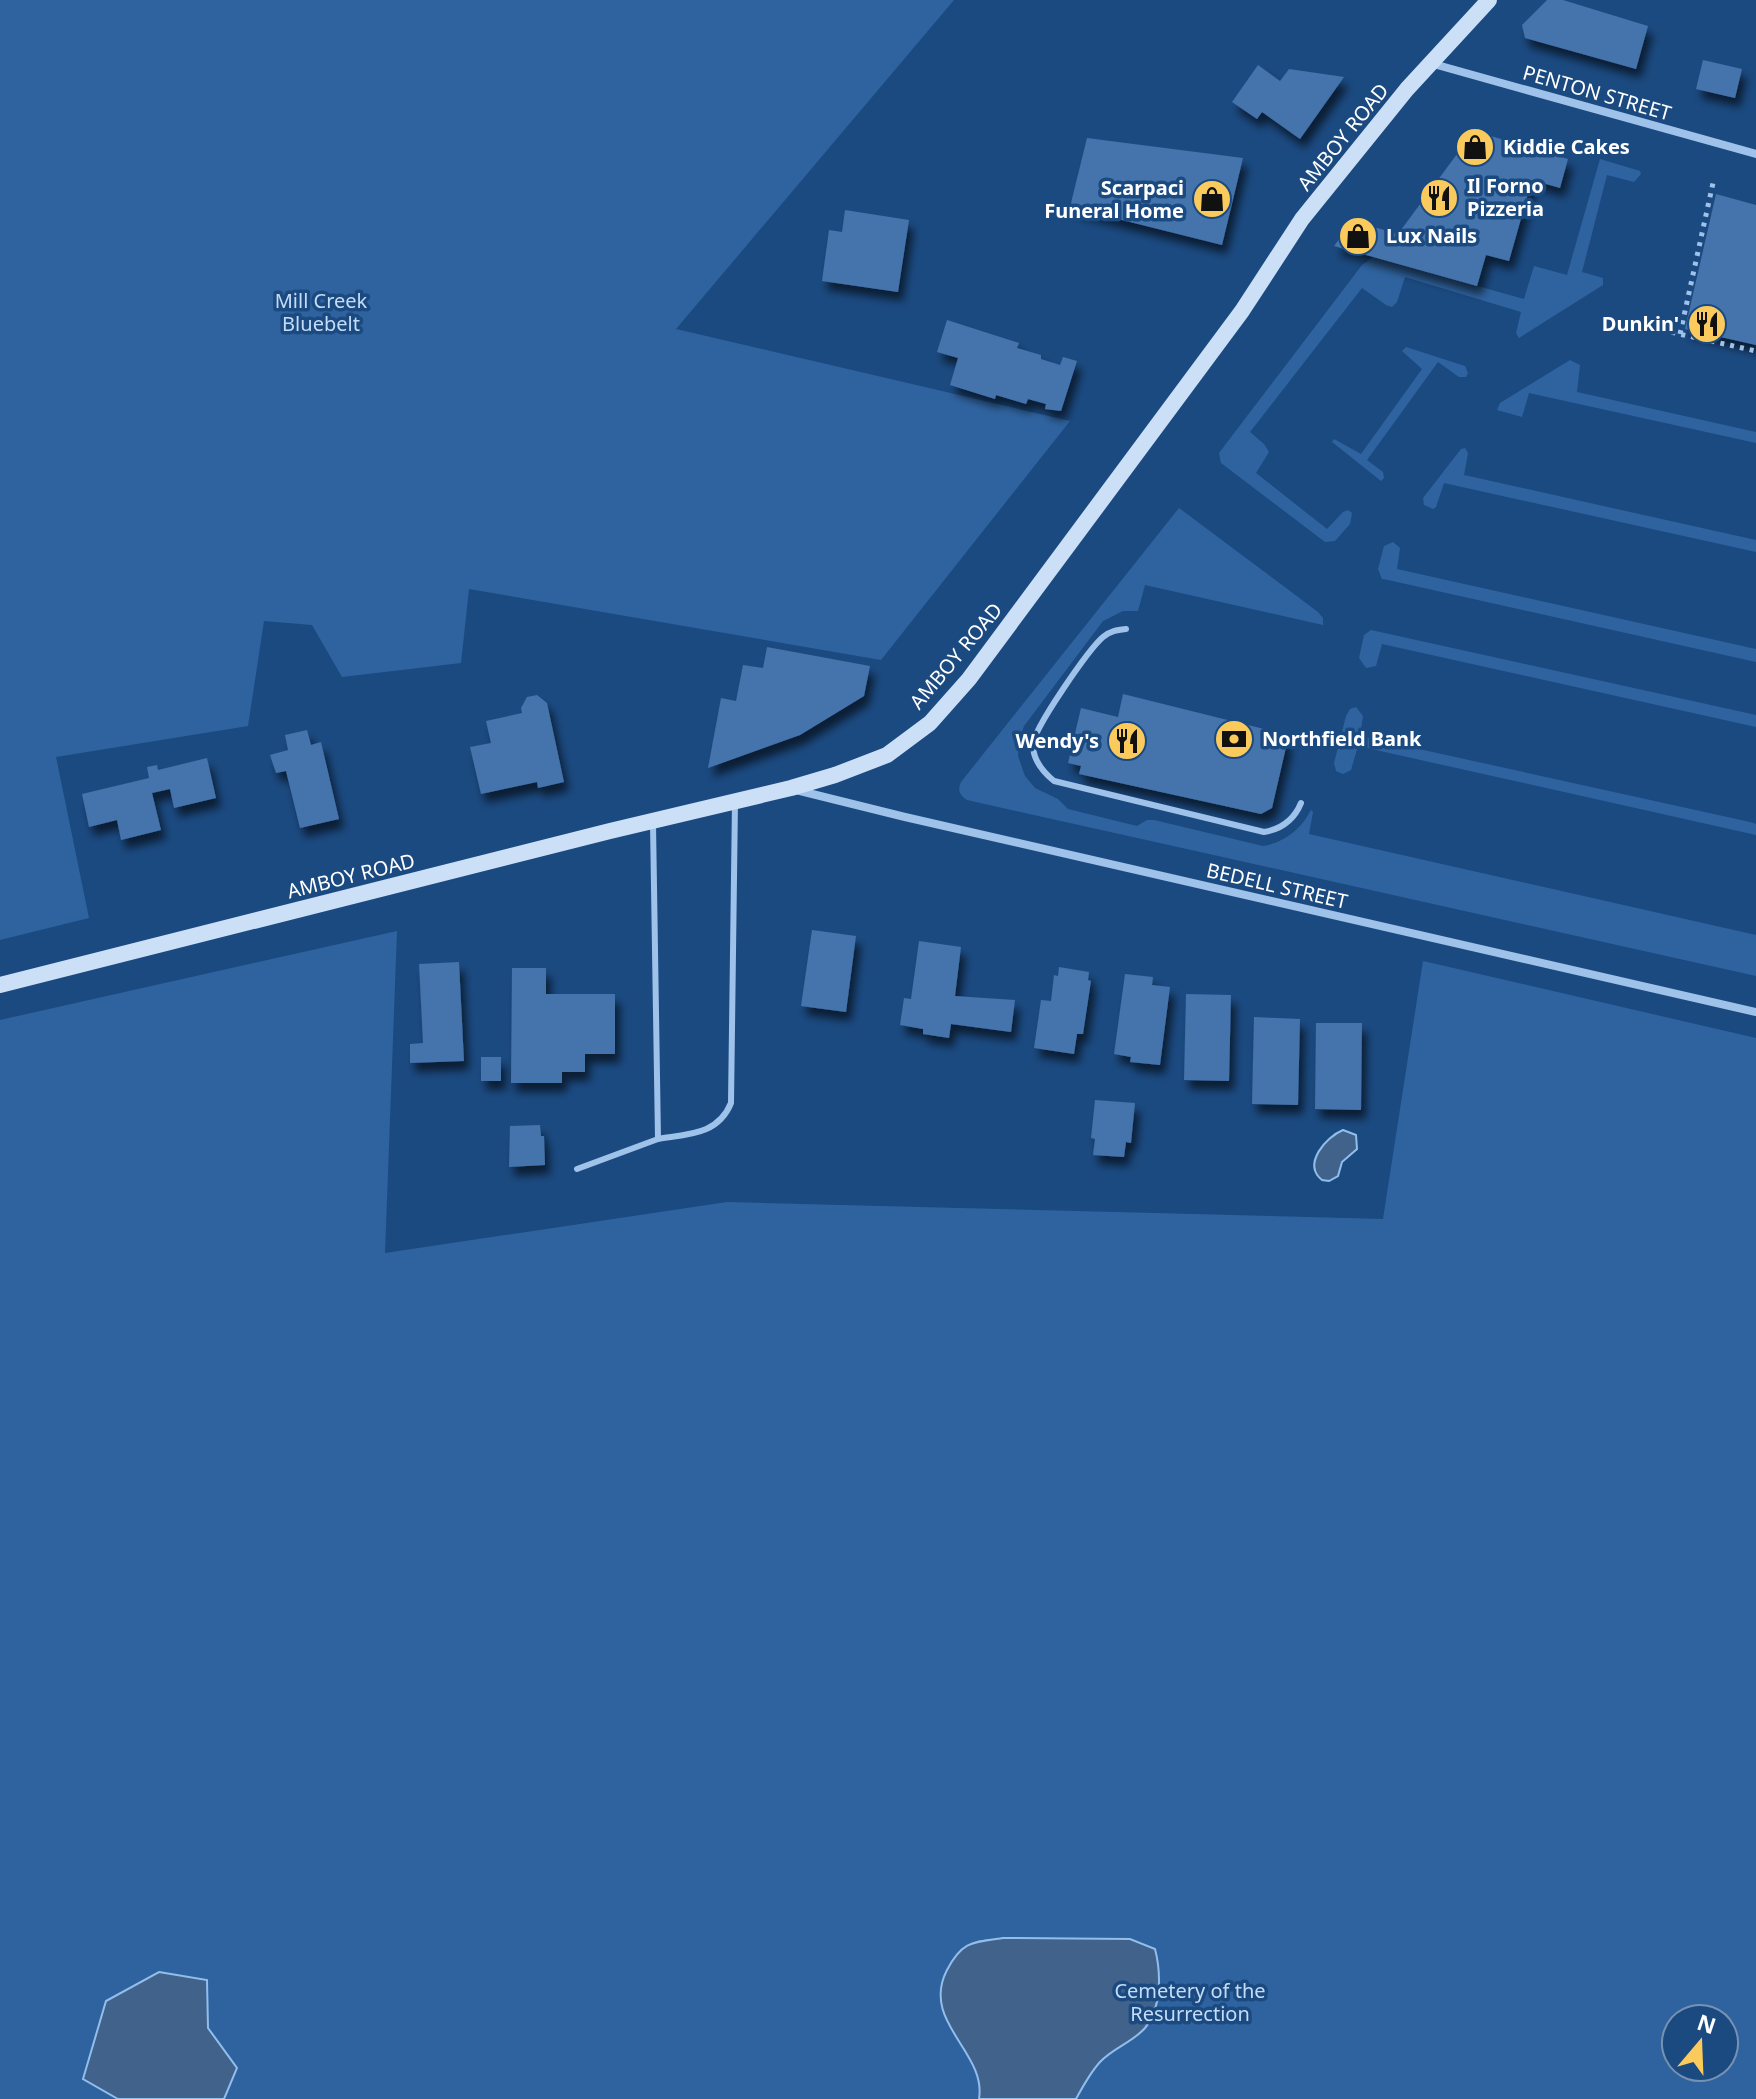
<svg xmlns="http://www.w3.org/2000/svg" width="1756" height="2099" viewBox="0 0 1756 2099" font-family="'Noto Sans',sans-serif">
<defs>
<filter id="shadow"><feDropShadow dx="5" dy="9" stdDeviation="4" flood-color="#0009"/></filter>
</defs>
<rect width="100%" height="100%" fill="#1b4a81"/>
<g fill="#2f639f" fill-rule="evenodd">
<path d="M0,0h954l-278,329 394,92 -189,239 -412,-71 -8,74 -119,14 -30,-52 -48,-4 -16,105 -192,31 33,161 -89,22z"/>
<path d="M1600,159l40,12 1,3 -7,8 -27,-7 -25,97 21,6v7l-84,53 -3,-5 5,-21 -116,-35 -8,25 -5,5 -6,-2 -24,-17 -112,144 14,12 5,8 -13,21 71,56 16,-17 5,-2 4,3 -2,11 -15,17 -10,1 -104,-79 -2,-10 143,-188 11,-8 151,42 10,-33 33,9z"/>
<path d="M1406,347l59,19 3,7 -2,4h-7l-21,-15 -71,98 16,12 1,6 -3,3 -49,-39 2,-3 27,15 61,-85 -20,-18z"/>
<path d="M1570,360l10,5 -3,27 179,40v11l-227,-50 -7,24 -25,-7 3,-7z"/>
<path d="M1465,448l3,5 -4,22 292,65v12l-312,-69 -8,24 -3,2 -9,-4 -1,-7 38,-49z"/>
<path d="M1179,508l139,104 5,6v7l-178,-40 -7,26h-15l-20,10 -79,105 -5,14 -1,16 7,20 10,12 23,11 10,10 69,17 10,-6h7l109,26c21,-3 39,-18 48,-36l2,2 -4,22 447,101v41l-789,-176c-7,-5 -10,-9 -6,-18z"/>
<path d="M1393,542l7,6 -3,21 359,80v13l-368,-82 -6,-1 -4,-10 6,-23z"/>
<path d="M1371,630l385,85v12l-374,-83 -6,22 -10,2 -7,-10 5,-23z"/>
<path d="M1356,707l7,9 -3,20 390,86 6,2v11l-398,-89 -7,24 -8,4 -7,-3 -2,-8 12,-47 4,-7z"/>
<path d="M397,931l-12,322 342,-51 656,17 40,-258 333,77v1061h-1532l13,-31 -29,-40 -1,-47 -124,98 35,20h-118v-1079zM1676,2019h48v48h-48z"/>
</g>
<g fill="#40628b" stroke="#92beec" stroke-width="2">
<path d="M1343,1130l13,5 1,14 -15,13 -4,14 -9,5 -7,-1c-20,-16 4,-43 21,-50z"/>
<path d="M1003,1938l127,1 25,10c6,23 7,59 -10,79 -12,14 -32,20 -45,34 -10,11 -17,24 -24,37h-97c8,-47 -59,-77 -32,-129 15,-29 26,-28 56,-32z"/>
<path d="M159,1972l48,8 1,48 29,40 -13,31h-106l-35,-20 23,-78z"/>
</g>
<g fill="#4473ab" filter="url(#shadow)">
<path d="M1547,0h16l85,26 -12,43 -111,-31 -3,-13z"/>
<path d="M1703,60l39,9 -7,29 -39,-9z"/>
<path d="M1258,65l22,16 9,-12 55,8 -44,62 -38,-27 -5,7 -25,-17z"/>
<path d="M1474,131l94,28 -8,29 -28,-8 -23,81 -23,-6 -9,31 -143,-40 19,-25 45,13z"/>
<path d="M1087,138l156,20 -21,87 -152,-38z"/>
<path d="M1716,194l40,11v140l-71,-16z"/>
<path d="M845,210l64,10 -11,72 -76,-11 7,-51 13,2z"/>
<path d="M947,320l72,23 -2,5 24,7v4l19,6 3,-8 14,4 -16,50 -16,-2 1,-5 -18,-5 -2,5 -30,-9 -1,4 -45,-14 8,-27 -21,-6z"/>
<path d="M767,647l103,19 -6,30 -64,39 -92,33 13,-70 15,3 7,-36 20,3z"/>
<path d="M1123,694l157,39 7,10 -15,65 -11,6 -182,-40 2,-8 -13,-3 13,-55 37,9z"/>
<path d="M537,695l10,8 17,79 -26,6 -1,-6 -56,12 -11,-47 21,-4 -5,-22 36,-8 -1,-5 6,-11z"/>
<path d="M307,730l4,15 10,-3 18,77 -39,9 -14,-57 -10,2 -6,-18 18,-5 -3,-15z"/>
<path d="M207,758l9,40 -42,10 -4,-19 -18,4 9,37 -40,10 -4,-20 -28,7 -7,-33 67,-16 -2,-11 10,-2 1,5z"/>
<path d="M812,930l44,6 -10,76 -45,-6z"/>
<path d="M919,941l42,6 -6,49 60,4 -4,32 -60,-8 -2,14 -26,-4v-5l-23,-4 4,-27 7,1z"/>
<path d="M459,962l5,99 -54,2v-19l13,-1 -4,-79z"/>
<path d="M1059,967l30,5 -1,8 3,1 -8,53h-6l-3,20 -40,-6 7,-48 10,1 3,-26 4,1z"/>
<path d="M512,968h34v26h69v60h-30v18h-23v11h-51z"/>
<path d="M1125,974l28,3 -1,8 18,2 -10,78 -30,-3 1,-5 -17,-3z"/>
<path d="M1186,994l45,1 -2,86 -45,-1z"/>
<path d="M1254,1017l46,2 -2,86 -46,-1z"/>
<path d="M1316,1023h46l-1,87 -46,-1z"/>
<rect x="481" y="1057" width="20" height="24"/>
<path d="M1095,1100l40,3 -4,40 -5,-1 -2,15 -31,-2 2,-16 -4,-1z"/>
<path d="M540,1125l1,11h3l1,29 -36,2 1,-41z"/>
</g>
<g fill="none" stroke-linecap="round" stroke-linejoin="round">
<g stroke="#9fc2ea" stroke-width="5" stroke-dasharray="4 6" stroke-linecap="butt">
<path d="M1652,328l104,23"/>
<path d="M1680,334l33,-151"/>
</g>
<g stroke="#9fc2ea" stroke-width="6">
<path d="M1126,629c-9,1 -16,2 -23,8 -14,12 -70,92 -70,108 0,15 10,27 21,36l210,51c18,-3 30,-12 37,-29"/>
<path d="M658,1139c30,-5 60,-4 73,-36l4,-301"/>
<path d="M577,1169l81,-30 -5,-315"/>
</g>
<g stroke="#9fc2ea" stroke-width="8">
<path d="M1430,63l326,91"/>
<path d="M796,790l109,27 851,195"/>
</g>
<path stroke="#cbdff7" stroke-width="16" d="M0,985l610,-154 181,-43 44,-13 52,-20 43,-32 39,-44 273,-368 60,-92 105,-130 82,-89"/>
</g>
<defs>
<symbol id="shop-disc" viewBox="-11 -11 22 22"><circle r="9.5" fill="#fbca5c" stroke="#1b4a81"/><path d="M-5-2.5h2.3a2.7 3.5 0 0 1 5.4 0H5L5.5 6h-11ZM-1.5-2.5h3a1.5 2.3 0 0 0-3 0Z" fill="#111"/></symbol>
<symbol id="restaurant-disc" viewBox="-11 -11 22 22"><circle r="9.5" fill="#fbca5c" stroke="#1b4a81"/><path d="M-5-6h1v4h1v-4h1v4h1v-4h1v5L-1.5 .5V6h-2V.5L-5-1ZM5-6V6H3V1.5H1.5Q1.5-4 5-6Z" fill="#111"/></symbol>
<symbol id="bank-disc" viewBox="-11 -11 22 22"><circle r="9.5" fill="#fbca5c" stroke="#1b4a81"/><path d="M-6-4H6V4H-6ZM0-2.3a2.3 2.3 0 1 0 0 4.6a2.3 2.3 0 1 0 0-4.6Z" fill="#111"/></symbol>
</defs>
<g fill-rule="evenodd">
<use href="#shop-disc" x="1453" y="125" width="44" height="44"/>
<use href="#restaurant-disc" x="1417" y="176" width="44" height="44"/>
<use href="#shop-disc" x="1190" y="177" width="44" height="44"/>
<use href="#shop-disc" x="1336" y="214" width="44" height="44"/>
<use href="#restaurant-disc" x="1685" y="302" width="44" height="44"/>
<use href="#bank-disc" x="1212" y="717" width="44" height="44"/>
<use href="#restaurant-disc" x="1105" y="719" width="44" height="44"/>
</g>
<g text-anchor="middle" stroke-width="7" stroke-linejoin="round" paint-order="stroke">
<g font-size="20" fill="#fff" stroke="#1b4a81">
<text transform="translate(1597 93) rotate(16)" y="7">PENTON STREET</text>
<text transform="translate(1343 137) rotate(-51)" y="7">AMBOY ROAD</text>
<text transform="translate(956 656) rotate(-50)" y="7">AMBOY ROAD</text>
<text transform="translate(351 876) rotate(-14)" y="7">AMBOY ROAD</text>
<text transform="translate(1277 886) rotate(13)" y="7">BEDELL STREET</text>
</g>
<g font-size="20" font-weight="bold" fill="#fff" stroke="#1b4a81" text-anchor="start">
<text x="1503" y="154">Kiddie Cakes</text>
<text x="1467" y="193">Il Forno<tspan x="1467" dy="23">Pizzeria</tspan></text>
<text x="1184" y="195" text-anchor="end">Scarpaci<tspan x="1184" dy="23">Funeral Home</tspan></text>
<text x="1386" y="243">Lux Nails</text>
<text x="1679" y="331" text-anchor="end">Dunkin'</text>
<text x="1262" y="746">Northfield Bank</text>
<text x="1099" y="748" text-anchor="end">Wendy's</text>
</g>
<g font-size="20" fill="#c4dcf7" stroke="#1b4a81">
<text x="321" y="308">Mill Creek<tspan x="321" dy="23">Bluebelt</tspan></text>
<text x="1190" y="1998">Cemetery of the<tspan x="1190" dy="23">Resurrection</tspan></text>
</g>
</g>
<g transform="translate(1700 2043) rotate(19)"><circle r="38" fill="#1b4a81" stroke="#7692b3" stroke-width="2"/>
<path d="M0-6L14 30L0 20L-14 30Z" fill="#fbca5c"/>
<text y="-12" font-size="22" font-weight="bold" text-anchor="middle" fill="#ffffff">N</text>
</g>
</svg>
